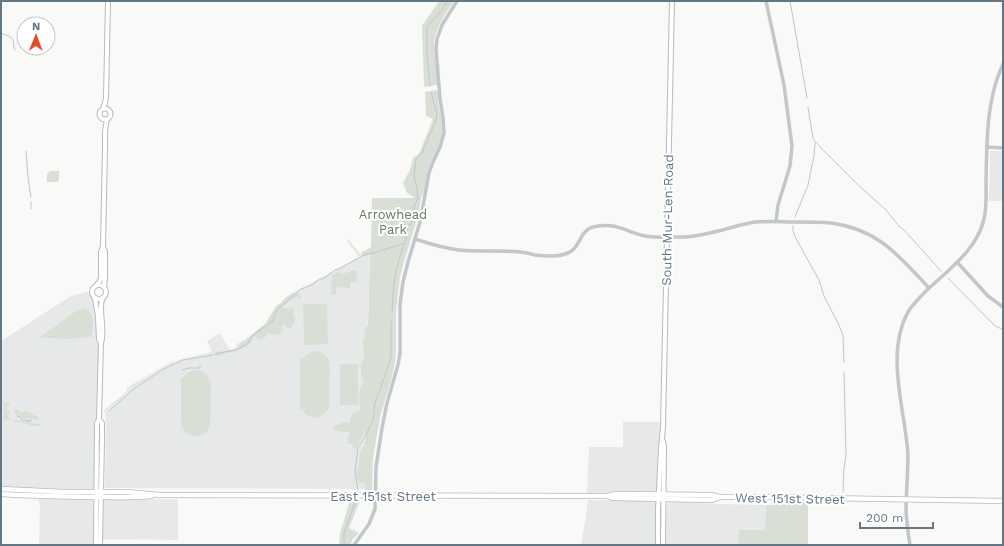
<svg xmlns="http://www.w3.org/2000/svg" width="1004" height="546" viewBox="0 0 1004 546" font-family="'Work Sans',sans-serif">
<rect width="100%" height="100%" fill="#f9f9f7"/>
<g fill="#e7e9e8">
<path d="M990,151h13v50h-14z"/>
<path d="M348,239l15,18 7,-2 -2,59 -3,175 -260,-1 1,-67 -2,-11 23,-19 -1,-3 47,-27 1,1 7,-3 31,-7 -5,-11 13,-8 10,17 7,-3 -1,-2 7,-5 1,2 25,-21 16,-22 15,-10 59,-32 -12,-16z"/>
<path d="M87,292l8,6 6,45 -4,80v69l-96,-3v-148l70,-45z"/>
<path d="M623,422h37l-2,67 -3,3 -68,1 2,-46h34z"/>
<path d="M38,499h54l2,3v43h-55l1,-40z"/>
<path d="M178,499v41l-75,-1 1,-39z"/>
<path d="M588,500l67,1 1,2v42h-75l4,-23z"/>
<path d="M669,502h23l5,1 24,1 45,1 -1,25h-26l-1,15h-72l1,-41z"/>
</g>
<g fill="#dadfd6">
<path d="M439,1h15c-8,12 -19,27 -20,43 0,13 4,27 3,41l-13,2 -2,-61z"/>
<path d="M436,90l2,3v8l3,16 1,16 -2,9 -9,20 -4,12 -2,14 -4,10 -2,14 -15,50 -4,15 -4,36v39l-1,11 -2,10 -12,41 -3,15 -5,29 -1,32h-7v-7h-5l-3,-4 -1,-5c5,-9 1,-20 8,-28l1,1 1,-17 -8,14 -2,5 -1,1 -3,-6h-4v-5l2,-6 -1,-1c-6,-1 -13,1 -16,-5l2,-2h4l4,-3 6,1 1,-1 1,-7 9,-5 -1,-17 1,-4 3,-5 1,-4 -3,-4v-11c4,-6 3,-11 2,-18l1,-2 -2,-3c2,-4 5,-7 2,-11l3,-5h1l2,-71 -7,2 -2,-4 10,-6 1,-49h43l-8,-5 -4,-10 7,-13 3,-12 6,-4 14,-35 -7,-3 -1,-24z"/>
<path d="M50,171h9v9l-1,2h-11v-8z"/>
<path d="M356,270l1,3h1l-2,4 1,1v4h-7v6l-14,-1v8h-5v-14l2,-2 -2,-3 9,-5 1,3z"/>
<path d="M294,292l5,2 2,3 -1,2h-2v-3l-7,4 -9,7 5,2 5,-1 2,3 -1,4 2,2c0,5 -1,8 -4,11h-3l-4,-4h-1l-1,2 1,3 -1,4c-10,4 -8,0 -15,1l-1,3 -6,2 -5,-3 -5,8 -9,5 -5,3 -12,1 -5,3v1l-5,-2 2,-3 16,-2 6,-2 3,-5 24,-19 12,-19 3,-1 5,-6z"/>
<path d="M327,304l1,40 -24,1 -1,-41z"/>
<path d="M83,308c12,1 11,20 8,29l-24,2 -18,-1h-10l34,-25z"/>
<path d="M316,351c8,1 13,6 14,14l-1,42c-6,13 -19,14 -27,3h-2v-51h2l7,-6z"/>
<rect x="340" y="364" width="18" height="41"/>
<path d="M194,370c9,0 15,5 17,14l-1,42c-6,16 -27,13 -29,-4v-44h2l4,-5z"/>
<path d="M4,403h5l1,4 -3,-1v4l3,3 -2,3v1h1c2,3 4,4 7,2 4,4 10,2 16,1l-2,3 10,1v2h-10l-1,-2 -16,-2 1,-1h-4v-1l-2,-1 -4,2z"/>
<path d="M16,409l6,4c7,-5 10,2 16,4v2h-6l-3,-1 -2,1 -3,-1 -2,1 -2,-4 -3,1 -1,-2 -2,-2z"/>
<path d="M350,500h10l-11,28 10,5 -6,6 -3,6h-11l1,-11z"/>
<path d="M799,502h9v43h-70l1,-15h26l1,-25 21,-1z"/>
</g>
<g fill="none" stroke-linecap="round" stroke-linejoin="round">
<g stroke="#bbc8cc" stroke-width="1">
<path d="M790,1l17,97"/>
<path d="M1,33c3,2 11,3 12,7 1,3 0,7 2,10"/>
<path d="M430,86l-3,-32v-27l13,-14 7,-12"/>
<path d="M808,107l5,31c2,5 7,7 9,11l34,34 29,26 14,17 5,4 37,41"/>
<path d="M26,151l2,27 3,19"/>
<path d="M31,202v7"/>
<path d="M795,217l13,-32 6,-29 1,-13"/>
<path d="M793,226v6l1,1 1,4 24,43 5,16 15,29 4,11 1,26"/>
<path d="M948,278l46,47 9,5"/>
<path d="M392,313c1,-14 1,-28 4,-42 2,-7 4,-14 6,-21 3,-7 6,-14 5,-22v-2l4,-2 4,-8 -1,-9 4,-9 -1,-10 -3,-12 2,-17 6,-6 14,-33 1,-6 -6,-22"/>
<path d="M215,354l20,-4 11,-5 3,-3 1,-3 3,-4 19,-13 4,-10 3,-4 6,-5 16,-14 11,-4 8,-6h3l12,-9 4,-1 5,-3 20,-11 13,-3 28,-9"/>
<path d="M182,370l7,-2h11v-2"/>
<path d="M109,411l26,-23 27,-18 21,-10 30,-5"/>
<path d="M17,416l3,1 2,3"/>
<path d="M22,420h4l2,1 3,-1"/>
<path d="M358,490l-3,-17 3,-26 7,-10 8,-17 2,-17 3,-8 13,-37v-37"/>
<path d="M843,492l1,-24 2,-13 -2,-83"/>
<path d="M344,545v-12l12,-33"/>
</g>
<defs>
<g id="secondary">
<circle cx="105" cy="114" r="5.5"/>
<path d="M103,109l2,-6 1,-5 2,-97"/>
<path d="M103,248l2,3v26l-1,10"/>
<path d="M97,285l4,-6v-27l2,-6 2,-97v-18l2,-12"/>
<circle cx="99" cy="292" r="7"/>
<path d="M95,298l3,19 1,22 2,4"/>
<path d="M99,419l3,4v18l-2,104"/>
<path d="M96,545l1,-122 2,-4 2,-76c5,-14 -4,-36 2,-45"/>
<path d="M658,545v-35l3,-63 1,-8 1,-13 9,-425"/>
<path d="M663,545l1,-97 -1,-7"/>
</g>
<g id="primary">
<path d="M1,489l62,3h64l33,3 432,1h15l7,2 98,2 8,-3"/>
<path d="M1,494c29,2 57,2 86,3 21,0 43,1 64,-1"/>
<path d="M608,496l7,-2 96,1 9,2h40l243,4"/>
</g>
</defs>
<use href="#secondary" stroke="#b5bbc0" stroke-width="6"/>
<use href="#primary" stroke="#b6bbbf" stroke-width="6"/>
<g stroke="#c2c7cb" stroke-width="3.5">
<path d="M766,1l18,84 8,61 -2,20 -12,39 -2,16"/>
<path d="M987,147l16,1"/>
<path d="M415,239c15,5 29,9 44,11 21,2 41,0 61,2 5,0 10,2 15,3 9,1 21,2 30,-1 18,-5 12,-26 33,-28 19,-3 29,6 47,10 12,2 26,1 39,1 22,-1 43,-9 65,-14 16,-3 32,-1 48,-1 12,0 23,0 34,1 47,6 68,33 98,65"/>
<path d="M957,262l31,34 15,11"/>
<path d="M354,545l15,-21 6,-15 1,-42 6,-39 5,-25 11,-38 2,-12v-49l3,-22 5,-20 12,-40 9,-49 4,-11 7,-15 4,-14 -1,-15 -3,-19 -4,-50 1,-10 5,-14 15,-24"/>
<path d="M910,545c-2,-11 -3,-22 -4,-33 0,-19 2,-38 2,-58 -3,-44 -23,-101 0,-142 5,-8 12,-15 18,-21 22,-21 51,-41 58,-72 3,-12 2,-26 2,-39 1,-39 0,-80 17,-116"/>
</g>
<use href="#secondary" stroke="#fff" stroke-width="4"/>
<use href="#primary" stroke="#fff" stroke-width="4.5"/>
</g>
<g text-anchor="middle" stroke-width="4" stroke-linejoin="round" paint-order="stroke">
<g font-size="13" fill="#687a63" stroke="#fff">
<text x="393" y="219">Arrowhead<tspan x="393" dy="15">Park</tspan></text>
</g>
<g font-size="13" fill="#647783" stroke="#fff">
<text transform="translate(667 220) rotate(-89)" y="5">South Mur-Len Road</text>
<text x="383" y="501">East 151st Street</text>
<text transform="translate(790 498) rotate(1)" y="5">West 151st Street</text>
</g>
</g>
<rect width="1004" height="546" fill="none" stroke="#647783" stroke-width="4"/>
<g transform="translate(36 36) rotate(1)"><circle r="19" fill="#ffffff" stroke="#c1c9cd"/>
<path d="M0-3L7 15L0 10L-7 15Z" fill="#e74b2a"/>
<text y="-6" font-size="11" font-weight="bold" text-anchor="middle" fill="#647783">N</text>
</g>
<path d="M860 522v6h73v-6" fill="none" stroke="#647783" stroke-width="2"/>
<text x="866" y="522" font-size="12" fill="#647783" stroke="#ffffff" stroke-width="3" paint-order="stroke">200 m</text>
</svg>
